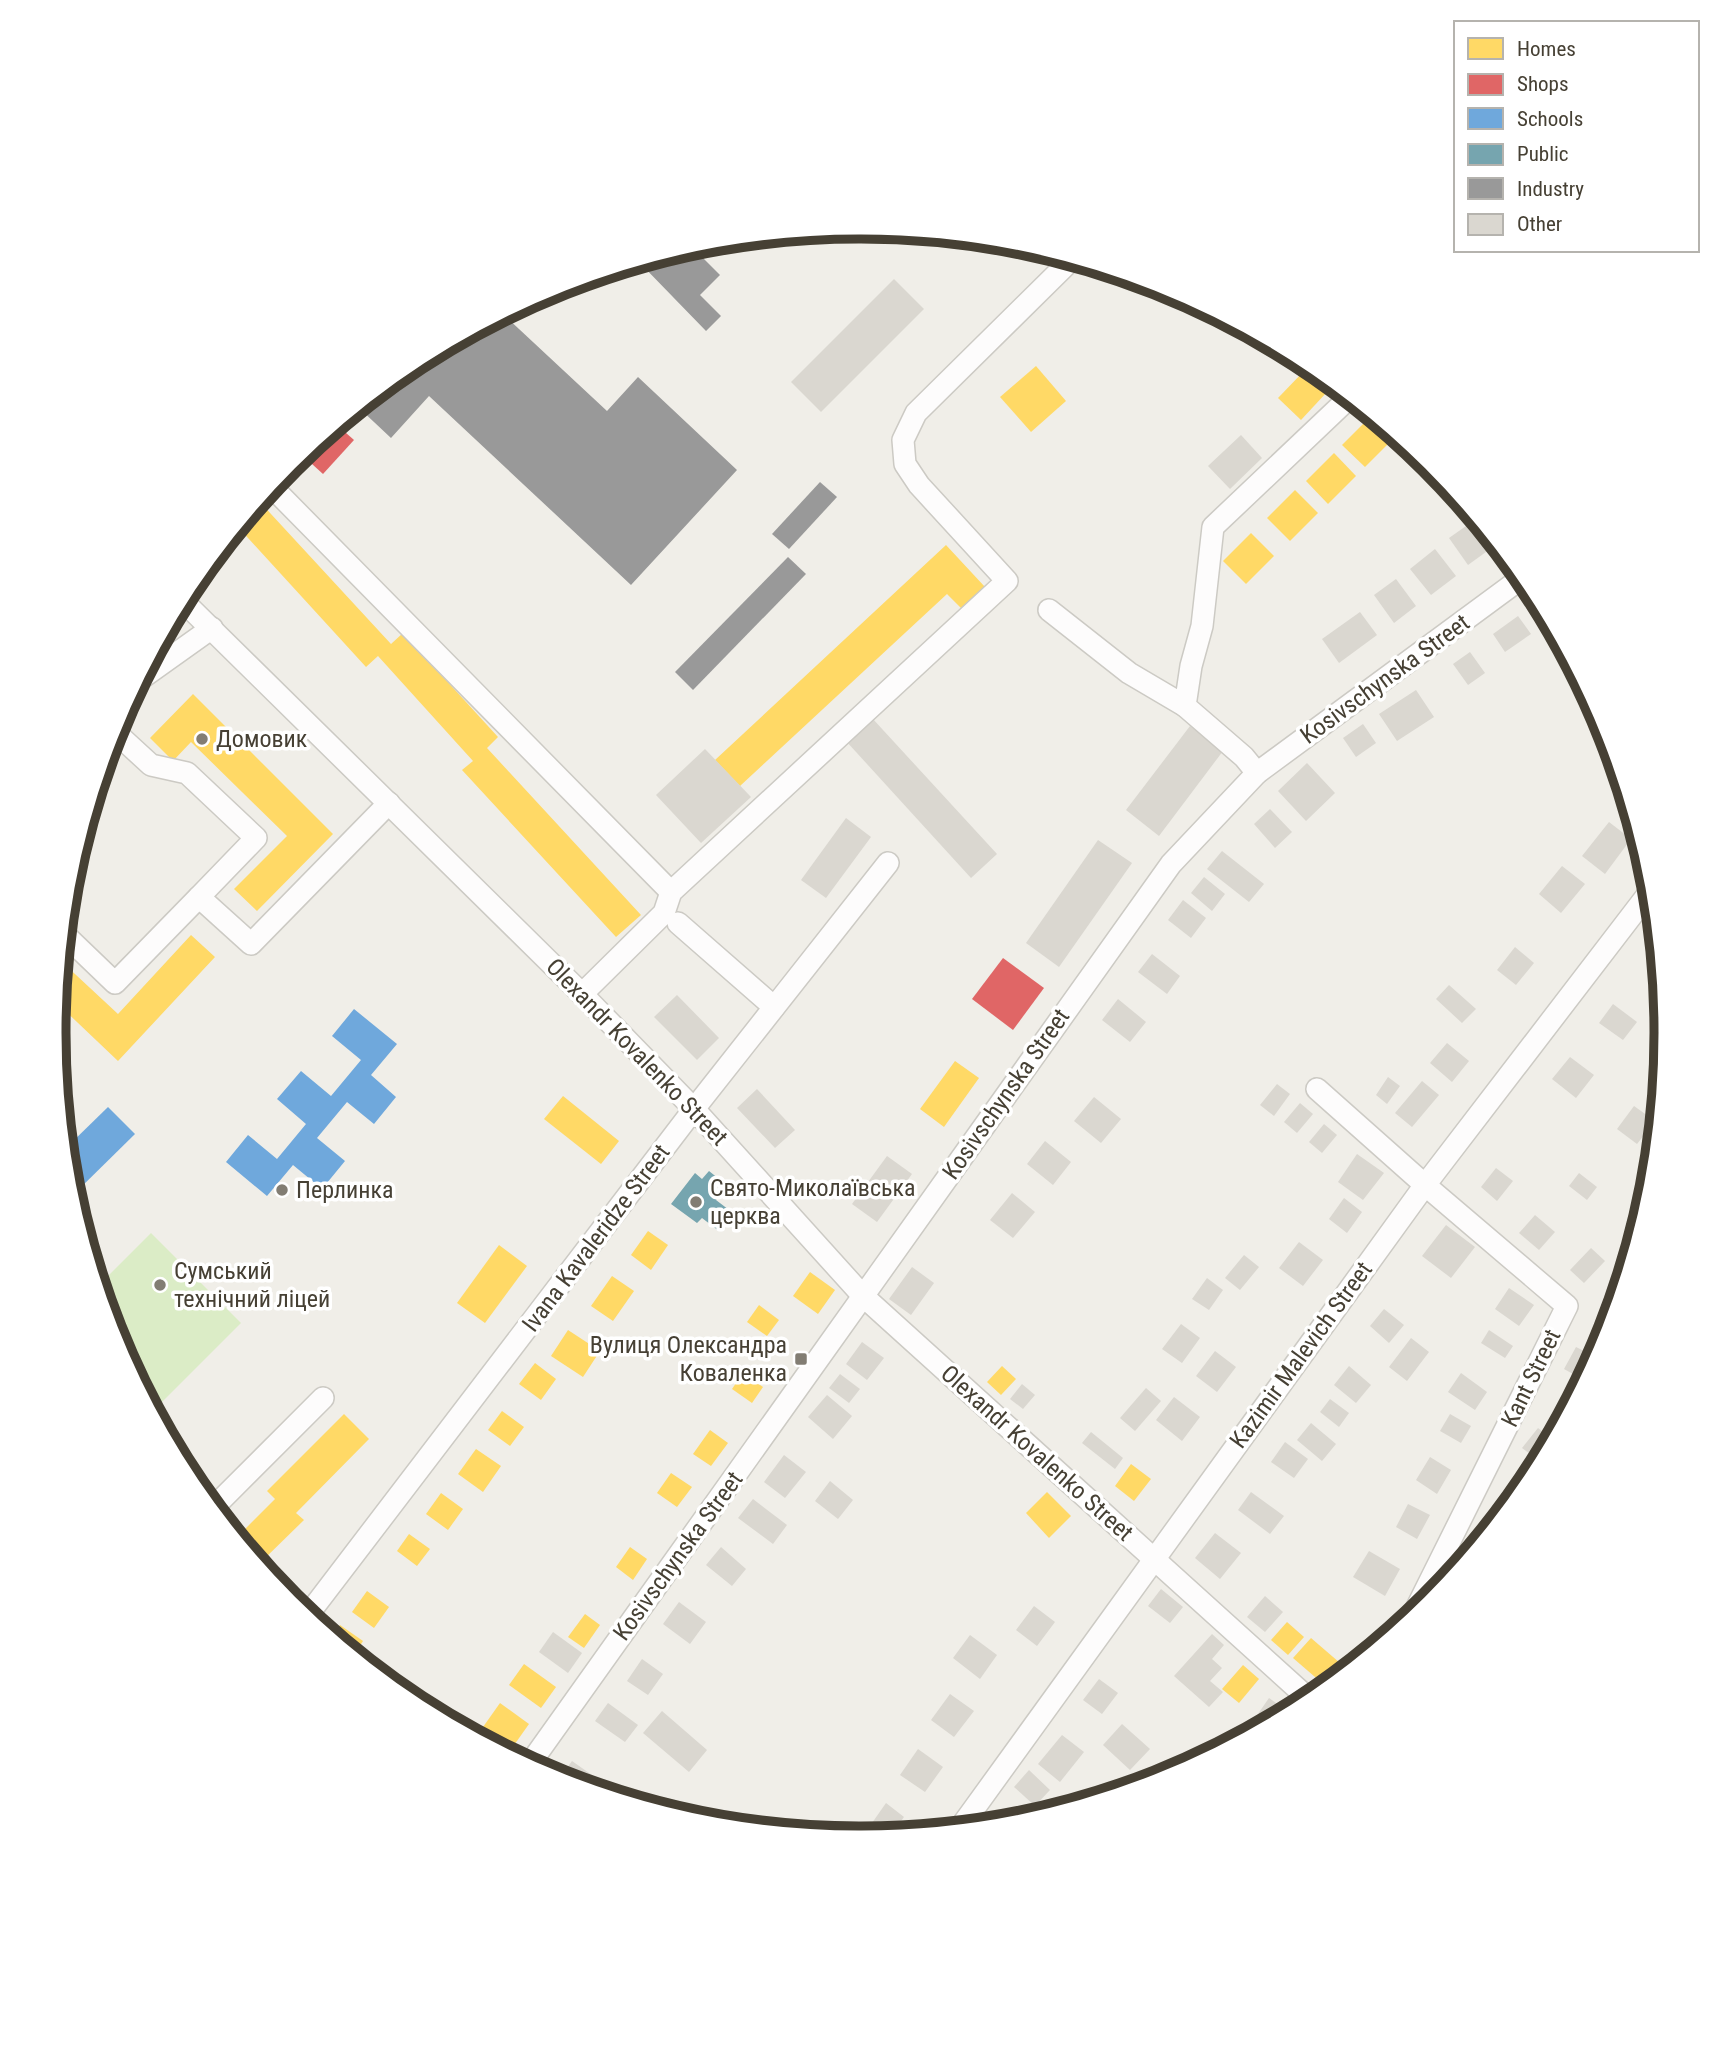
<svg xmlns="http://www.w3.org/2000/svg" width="1720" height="2065" viewBox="0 0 1720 2065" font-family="'Roboto Condensed',sans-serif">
<rect width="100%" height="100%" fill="#f0eee8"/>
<path fill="#dbecc6" d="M151,1233l90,90 -88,88 -38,-71 -16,-55z"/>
<g fill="#ffd966">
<path d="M1036,366l30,35 -35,31 -31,-35z"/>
<path d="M1305,370l22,22 -26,28 -23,-22z"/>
<path d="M1370,417l23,22 -28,28 -23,-22z"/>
<path d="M1334,453l22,23 -28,28 -22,-23z"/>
<path d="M1295,490l23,23 -28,28 -23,-23z"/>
<path d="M259,501l132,143 12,-11 95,104 -11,11 154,167 -25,22 -154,-167 11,-9 -95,-105 -12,11 -128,-140z"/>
<path d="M1251,533l23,23 -28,28 -23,-23z"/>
<path d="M946,545l39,42 -23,22 -15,-15 -207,192 -25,-26z"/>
<path d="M193,694l140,140 -76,77 -23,-22 53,-53 -96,-94 -18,19 -23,-23z"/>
<path d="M191,935l24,22 -97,104 -61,-58 4,-42 57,53z"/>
<path d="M955,1061l24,17 -35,49 -24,-18z"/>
<path d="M563,1096l56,45 -18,23 -57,-45z"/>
<path d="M648,1231l20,14 -17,25 -20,-15z"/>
<path d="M499,1245l28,21 -42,57 -28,-20z"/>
<path d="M810,1272l25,18 -17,24 -25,-18z"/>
<path d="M612,1276l22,15 -21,30 -22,-15z"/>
<path d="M759,1305l20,15 -12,16 -20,-14z"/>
<path d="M568,1330l32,21 -17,26 -32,-21z"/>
<path d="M535,1363l21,16 -15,21 -22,-16z"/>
<path d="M1002,1366l14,13 -15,16 -14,-13z"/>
<path d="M743,1373l20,14 -11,16 -20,-14z"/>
<path d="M502,1411l22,16 -14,19 -22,-16z"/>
<path d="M344,1414l25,25 -73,74 8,7 -45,44 -22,-27 38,-38 -8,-8z"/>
<path d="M710,1430l18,13 -17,23 -18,-12z"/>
<path d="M476,1449l25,17 -18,26 -25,-18z"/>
<path d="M1131,1464l20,15 -17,22 -19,-15z"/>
<path d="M671,1473l21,14 -15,20 -20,-14z"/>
<path d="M1047,1492l24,24 -22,22 -23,-25z"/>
<path d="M441,1493l22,16 -15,21 -22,-16z"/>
<path d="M409,1534l21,15 -13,17 -20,-15z"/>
<path d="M630,1547l17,12 -14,21 -17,-13z"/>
<path d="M367,1591l22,16 -15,21 -22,-16z"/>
<path d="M585,1614l15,11 -16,23 -16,-11z"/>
<path d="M1287,1622l17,15 -16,18 -17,-15z"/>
<path d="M340,1625l23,16 -9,14 -22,-19z"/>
<path d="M1311,1638l29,25 -18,20 -29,-25z"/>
<path d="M524,1664l32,23 -15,21 -32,-23z"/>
<path d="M1243,1665l16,14 -20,24 -17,-14z"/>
<path d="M500,1703l29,21 -17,24 -29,-21z"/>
</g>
<g fill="#e06666">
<path d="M337,425l17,15 -31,34 -22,-20z"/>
<path d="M1003,958l41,30 -31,42 -41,-31z"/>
</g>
<g fill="#6fa8dc">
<path d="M354,1009l43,35 -26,31 25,22 -22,27 -27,-22 -30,36 28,23 -23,28 -29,-24 -26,31 -41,-34 22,-27 29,24 29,-35 -29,-25 24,-28 30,25 30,-36 -29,-24z"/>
<path d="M108,1107l27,27 -63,62 -6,-48z"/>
</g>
<path fill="#76a5af" d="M709,1171l10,8 -6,8 8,6 -5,7 17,13 -14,18 -17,-13 -5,5 -26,-19 24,-31 7,6z"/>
<g fill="#999">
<path d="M691,246l29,29 -20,20 21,21 -15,15 -67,-69 22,-7 4,4 9,-8z"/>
<path d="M503,314l104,97 31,-34 99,93 -106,115 -202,-189 -38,42 -33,-31 55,-45z"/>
<path d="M820,482l17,15 -48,52 -17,-15z"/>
<path d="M788,557l18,17 -113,116 -18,-18z"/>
</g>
<g fill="#dad7d0">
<path d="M894,279l30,30 -103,103 -30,-30z"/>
<path d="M1241,435l21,23 -32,31 -22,-23z"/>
<path d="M1476,519l21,25 -29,21 -19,-27z"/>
<path d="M1435,549l21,27 -25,19 -21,-26z"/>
<path d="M1396,579l20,27 -22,17 -20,-28z"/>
<path d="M1360,612l17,23 -38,28 -17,-24z"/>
<path d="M1518,616l13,18 -26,18 -12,-18z"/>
<path d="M1470,652l15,21 -17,12 -15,-21z"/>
<path d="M1416,690l18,27 -37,24 -18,-27z"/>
<path d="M872,718l125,136 -26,24 -125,-137z"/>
<path d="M1363,724l13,19 -20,14 -13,-19z"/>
<path d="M1190,726l33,25 -64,85 -33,-26z"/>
<path d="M705,749l46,48 -50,46 -45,-48z"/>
<path d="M1307,763l28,30 -29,28 -28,-30z"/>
<path d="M1270,809l22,23 -17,16 -21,-24z"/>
<path d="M846,818l25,19 -45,61 -25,-18z"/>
<path d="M1609,822l22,17 -26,35 -23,-18z"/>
<path d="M1098,840l34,23 -73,104 -33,-24z"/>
<path d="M1222,851l42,33 -15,18 -42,-33z"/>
<path d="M1562,866l23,18 -24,29 -22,-19z"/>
<path d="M1204,877l21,17 -13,17 -21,-18z"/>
<path d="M1183,900l23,18 -15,20 -23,-18z"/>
<path d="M1515,947l19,16 -18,22 -19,-15z"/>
<path d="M1152,954l28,22 -13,18 -29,-22z"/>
<path d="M1449,985l27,24 -14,14 -26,-24z"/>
<path d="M677,995l42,43 -22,22 -43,-43z"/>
<path d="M1118,999l28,23 -16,20 -28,-22z"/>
<path d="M1613,1004l24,18 -14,18 -24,-17z"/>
<path d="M1447,1043l22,18 -17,21 -22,-19z"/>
<path d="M1570,1057l24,18 -18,23 -24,-19z"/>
<path d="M1388,1077l12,9 -13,18 -11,-9z"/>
<path d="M1422,1081l17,14 -27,32 -17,-14z"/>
<path d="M1277,1084l13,10 -16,22 -14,-11z"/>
<path d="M757,1089l38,41 -20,18 -38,-40z"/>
<path d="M1094,1097l27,22 -20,24 -27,-22z"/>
<path d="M1300,1103l13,11 -16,19 -13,-11z"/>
<path d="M1634,1106l21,15 -18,23 -20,-15z"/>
<path d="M1324,1124l13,11 -15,18 -13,-11z"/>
<path d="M1045,1141l26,21 -18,23 -26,-21z"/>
<path d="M1357,1154l27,19 -21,27 -25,-18z"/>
<path d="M887,1156l25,18 -35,48 -25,-18z"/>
<path d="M1496,1168l17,13 -16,20 -16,-14z"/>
<path d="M1579,1173l18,14 -10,13 -18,-14z"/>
<path d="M1012,1193l23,19 -22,26 -23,-18z"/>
<path d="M1344,1198l18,14 -15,21 -18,-14z"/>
<path d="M1535,1215l20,17 -16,18 -20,-17z"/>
<path d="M1446,1225l29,22 -24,31 -29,-22z"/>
<path d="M1299,1242l24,18 -20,26 -24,-18z"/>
<path d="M1591,1248l14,13 -21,22 -14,-13z"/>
<path d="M1244,1255l15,12 -19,23 -15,-12z"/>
<path d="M912,1267l22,16 -23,32 -22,-16z"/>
<path d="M1207,1278l16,12 -14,20 -17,-11z"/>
<path d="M1509,1288l25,17 -15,21 -24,-17z"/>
<path d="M1620,1290l-9,29 -10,-9z"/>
<path d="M1384,1309l20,16 -15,18 -19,-17z"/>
<path d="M1181,1324l19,14 -18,25 -20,-14z"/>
<path d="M1489,1330l24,16 -8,12 -24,-15z"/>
<path d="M1411,1338l18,14 -22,29 -18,-14z"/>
<path d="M862,1342l22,16 -17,22 -21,-16z"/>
<path d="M1576,1347l20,10 -12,23 -20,-11z"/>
<path d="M1215,1351l21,16 -19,25 -21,-16z"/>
<path d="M1349,1366l22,19 -15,18 -22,-18z"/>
<path d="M1461,1373l26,19 -12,18 -27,-18z"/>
<path d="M840,1374l20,15 -11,14 -20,-15z"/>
<path d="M1022,1384l13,11 -12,14 -13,-10z"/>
<path d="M1146,1388l15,13 -26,30 -15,-13z"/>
<path d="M827,1395l25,21 -19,23 -25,-22z"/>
<path d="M1174,1397l26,20 -18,24 -26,-21z"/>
<path d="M1330,1399l19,14 -10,14 -19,-15z"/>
<path d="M1450,1414l21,12 -10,17 -21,-12z"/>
<path d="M1311,1423l25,21 -14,17 -25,-21z"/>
<path d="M1538,1428l14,11 -12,22 -18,-13z"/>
<path d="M1091,1432l32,26 -8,11 -33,-26z"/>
<path d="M1285,1442l23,17 -14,19 -23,-16z"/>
<path d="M784,1455l22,17 -21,26 -21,-16z"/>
<path d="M1430,1457l21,13 -14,24 -21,-14z"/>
<path d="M830,1481l23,19 -15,19 -23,-18z"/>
<path d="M1251,1492l33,24 -14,18 -32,-24z"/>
<path d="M753,1499l34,26 -14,19 -35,-26z"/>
<path d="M1408,1504l22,11 -13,24 -21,-12z"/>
<path d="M1215,1533l26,20 -21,26 -25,-21z"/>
<path d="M721,1547l25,22 -14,17 -26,-21z"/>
<path d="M1369,1551l31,18 -15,27 -32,-19z"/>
<path d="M1161,1589l22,18 -13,16 -22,-17z"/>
<path d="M1265,1596l18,16 -18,20 -18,-15z"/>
<path d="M679,1602l27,20 -16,22 -27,-20z"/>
<path d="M1034,1606l21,16 -18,24 -21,-16z"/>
<path d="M553,1632l29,21 -14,20 -29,-21z"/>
<path d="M1212,1634l12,11 -12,14 10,9 -12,13 13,11 -14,15 -35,-31z"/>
<path d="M970,1635l27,20 -17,24 -27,-21z"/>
<path d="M642,1659l21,15 -15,21 -21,-14z"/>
<path d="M1099,1679l19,14 -16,21 -19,-14z"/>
<path d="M950,1694l24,17 -20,26 -23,-17z"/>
<path d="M1269,1698l20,14 -27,15 -9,-6z"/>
<path d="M608,1703l30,22 -13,17 -30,-21z"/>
<path d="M662,1711l45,39 -18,22 -46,-39z"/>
<path d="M1122,1724l28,25 -20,21 -27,-25z"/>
<path d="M1062,1735l22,17 -24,30 -22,-18z"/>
<path d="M918,1749l25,18 -18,25 -25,-17z"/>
<path d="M572,1761l27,19 -6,9 -34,-10z"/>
<path d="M1029,1770l21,20 -15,16 -21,-19z"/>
<path d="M886,1803l18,14 -13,18 -20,2 -6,-4z"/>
</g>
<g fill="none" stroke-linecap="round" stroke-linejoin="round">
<defs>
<g id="minor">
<path d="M271,486l400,406"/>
<path d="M182,600l400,394 112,115 169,187 447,404"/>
<path d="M1049,610l80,63 56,33"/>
<path d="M139,680l73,-52"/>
<path d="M114,731l37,34 36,8 69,65 -57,59"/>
<path d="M1257,773l-13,-16 -59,-51 6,-40 11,-40 11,-99 137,-130"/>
<path d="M678,923l96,84"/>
<path d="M64,934l51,49 84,-86 52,47 138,-141"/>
<path d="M582,994l82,-81 7,-21 336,-311 -88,-96 -14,-21 -2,-24 13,-27 156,-154"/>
<path d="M1317,1089l108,96 142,121 -155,311"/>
<path d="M213,1508l110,-110"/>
<path d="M307,1616l387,-507 194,-246"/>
<path d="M529,1765l642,-901 86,-91 266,-196"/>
<path d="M960,1828l465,-643 227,-296"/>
</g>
</defs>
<use href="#minor" stroke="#cccac4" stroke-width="24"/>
<use href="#minor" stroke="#fdfcfc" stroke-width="21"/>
</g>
<g fill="#827d73" stroke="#fff" stroke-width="2.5">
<circle cx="202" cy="739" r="7"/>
<circle cx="282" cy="1190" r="7"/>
<circle cx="696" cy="1202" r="7"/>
<circle cx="160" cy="1285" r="7"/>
<rect x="794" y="1352" width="14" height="14" rx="3.5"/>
</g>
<g text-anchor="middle" stroke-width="7" stroke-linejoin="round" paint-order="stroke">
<g font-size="24" fill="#464034" stroke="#fff">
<text transform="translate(1385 679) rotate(-36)" y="8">Kosivschynska Street</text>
<text transform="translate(637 1052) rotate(46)" y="8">Olexandr Kovalenko Street</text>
<text transform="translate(1006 1094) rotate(-55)" y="8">Kosivschynska Street</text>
<text transform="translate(596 1238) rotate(-53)" y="8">Ivana Kavaleridze Street</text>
<text transform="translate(1301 1355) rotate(-54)" y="8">Kazimir Malevich Street</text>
<text transform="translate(1531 1378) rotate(-64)" y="8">Kant Street</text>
<text transform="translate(1037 1453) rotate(42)" y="8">Olexandr Kovalenko Street</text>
<text transform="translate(678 1556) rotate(-54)" y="8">Kosivschynska Street</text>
</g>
<g font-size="24" fill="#464034" stroke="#fff" text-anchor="start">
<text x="216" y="747">Домовик</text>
<text x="710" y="1196">Свято-Миколаївська<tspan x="710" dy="28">церква</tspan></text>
<text x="296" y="1198">Перлинка</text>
<text x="174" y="1279">Сумський<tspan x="174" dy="28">технічний ліцей</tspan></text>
<text x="787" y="1353" text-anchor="end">Вулиця Олександра<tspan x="787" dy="28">Коваленка</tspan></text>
</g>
</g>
<path d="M0 0H1720V2065H0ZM859 239H861A793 793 0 0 1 1654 1032V1033A793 793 0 0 1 861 1826H859A793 793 0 0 1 66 1033V1032A793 793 0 0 1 859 239Z" fill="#fff" fill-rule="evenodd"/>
<path fill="none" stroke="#464034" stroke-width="9" d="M859 239H861A793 793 0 0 1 1654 1032V1033A793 793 0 0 1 861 1826H859A793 793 0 0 1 66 1033V1032A793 793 0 0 1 859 239Z"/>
<rect x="1454" y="21" width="245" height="231" fill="#ffffff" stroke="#b5b3ae" stroke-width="2"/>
<rect x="1468" y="38" width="35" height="21" fill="#ffd966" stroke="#b5b3ae" stroke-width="2"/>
<text x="1517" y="56" font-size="21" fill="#464034">Homes</text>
<rect x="1468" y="74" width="35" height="21" fill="#e06666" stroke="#b5b3ae" stroke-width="2"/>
<text x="1517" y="91" font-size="21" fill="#464034">Shops</text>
<rect x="1468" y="108" width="35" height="21" fill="#6fa8dc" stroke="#b5b3ae" stroke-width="2"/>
<text x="1517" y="126" font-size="21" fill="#464034">Schools</text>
<rect x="1468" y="144" width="35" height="21" fill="#76a5af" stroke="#b5b3ae" stroke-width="2"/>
<text x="1517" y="161" font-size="21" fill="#464034">Public</text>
<rect x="1468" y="178" width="35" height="21" fill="#999999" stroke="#b5b3ae" stroke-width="2"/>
<text x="1517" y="196" font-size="21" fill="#464034">Industry</text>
<rect x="1468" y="214" width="35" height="21" fill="#dad7d0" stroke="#b5b3ae" stroke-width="2"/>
<text x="1517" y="231" font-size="21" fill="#464034">Other</text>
</svg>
